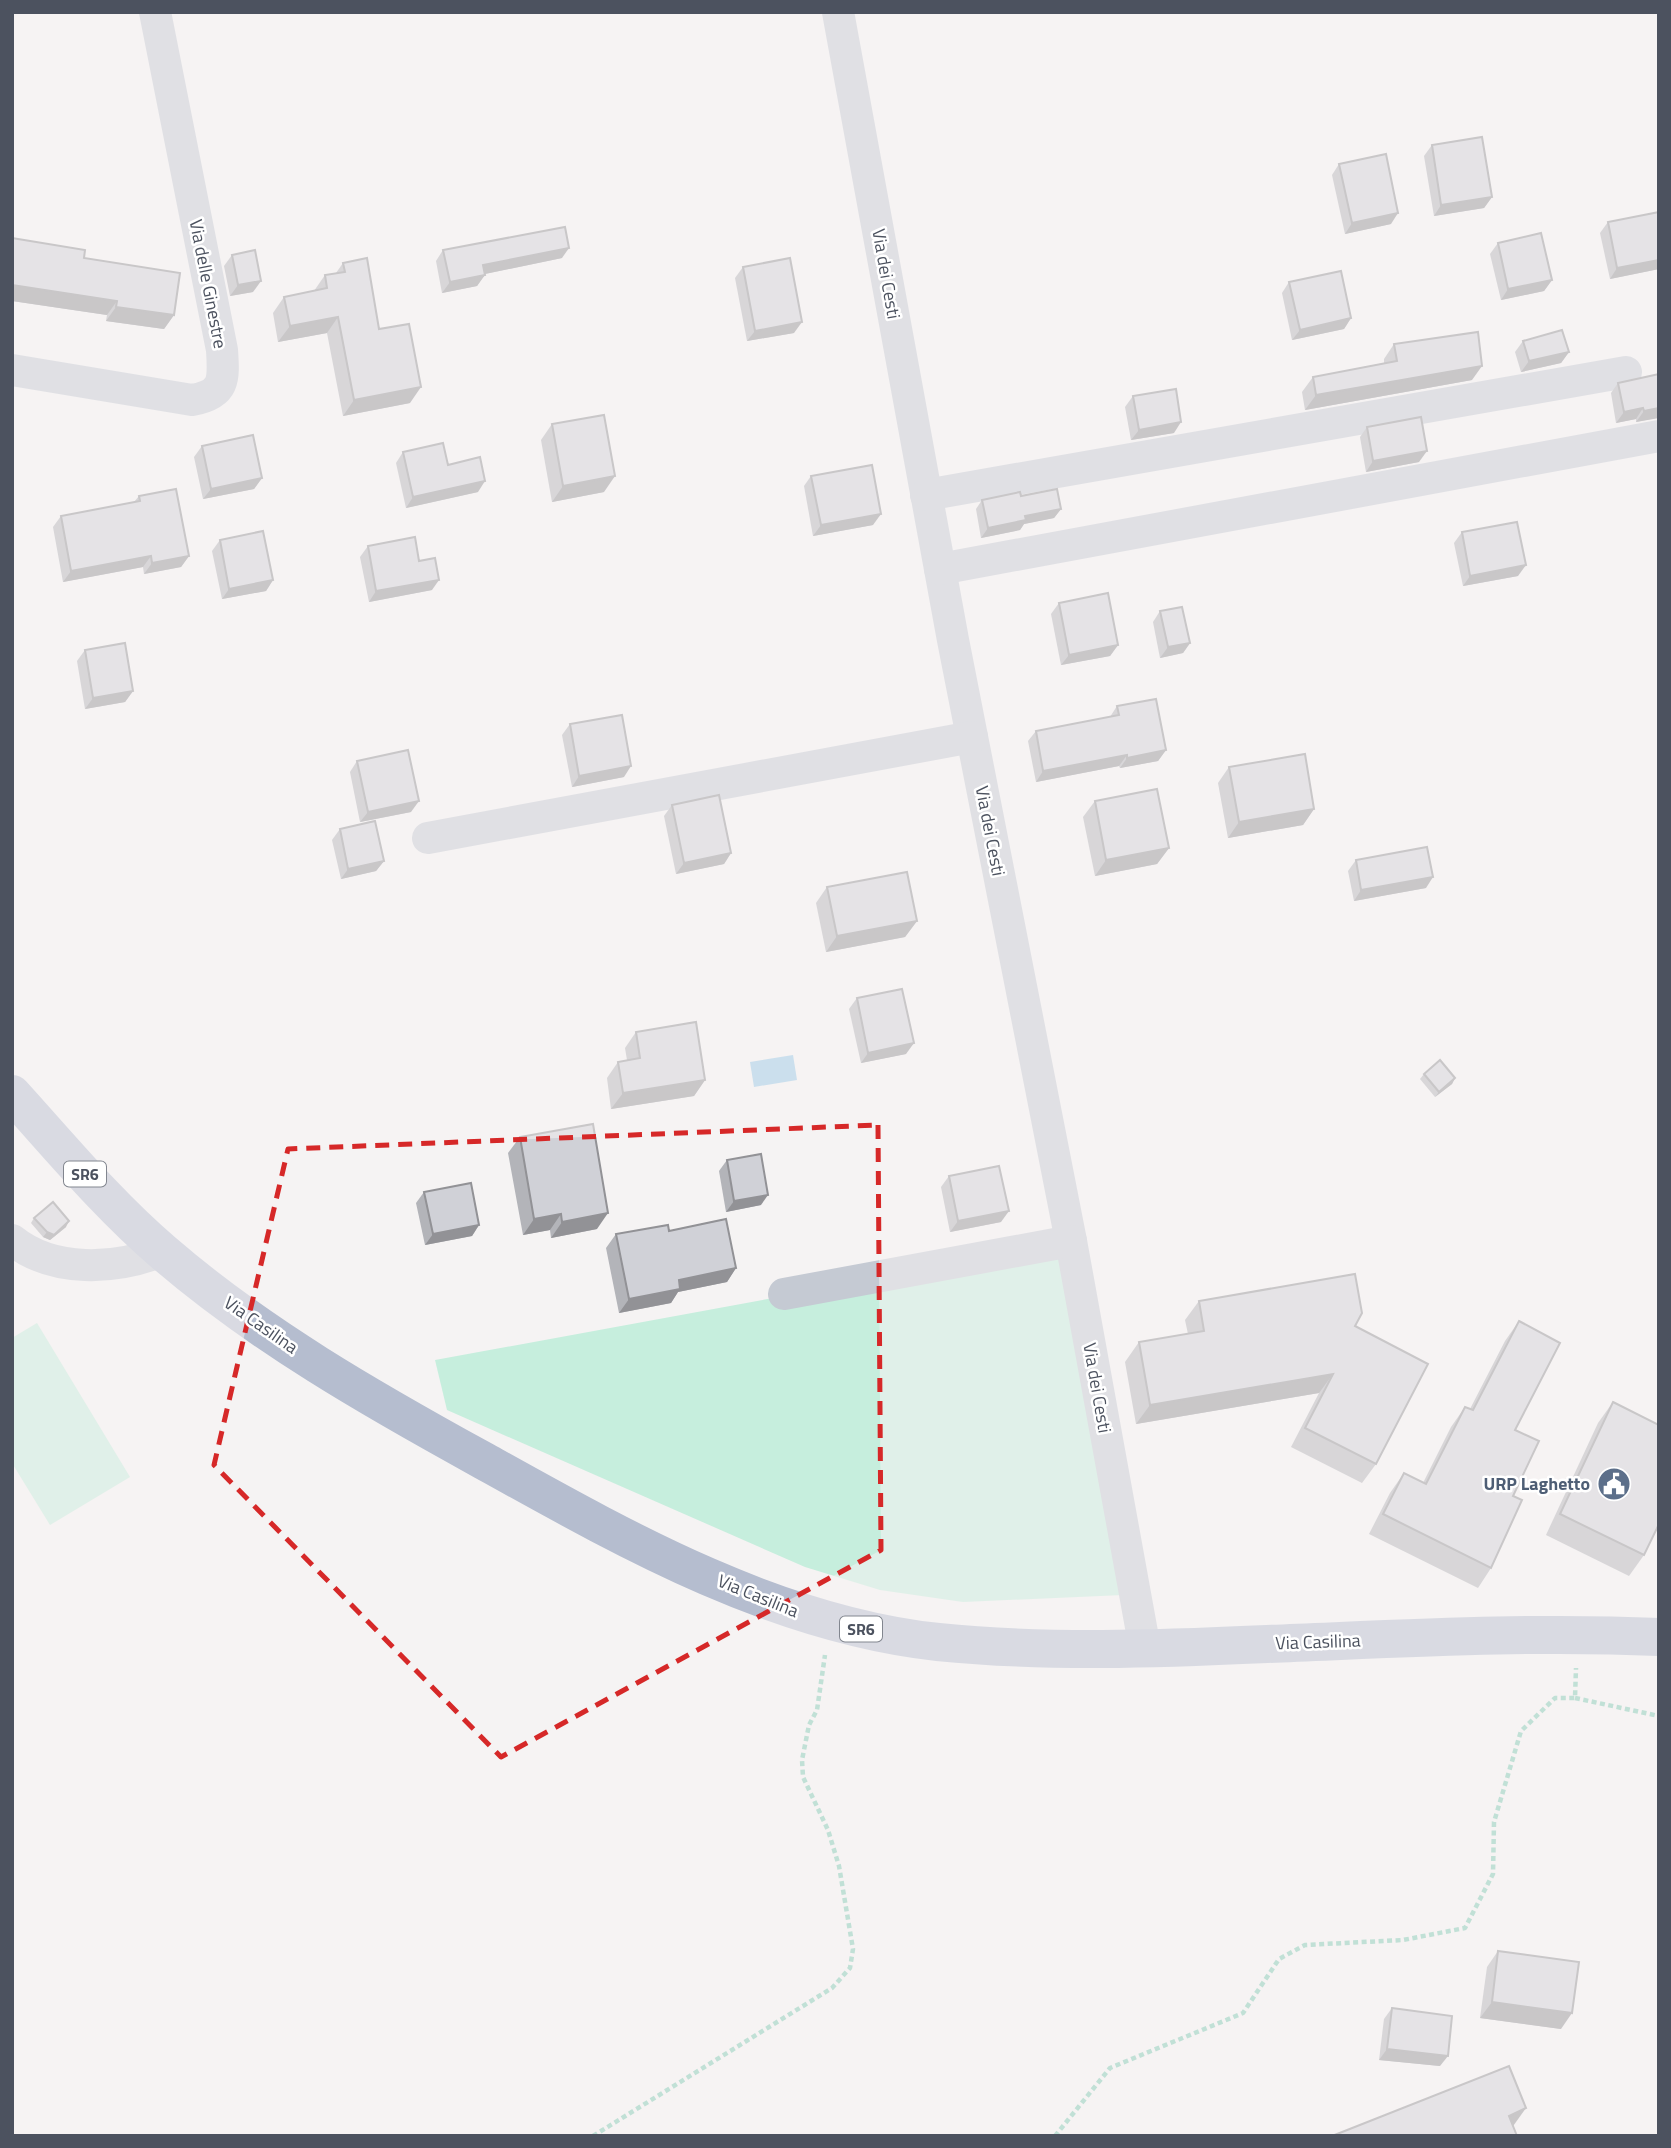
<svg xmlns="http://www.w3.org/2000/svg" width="1671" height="2148" viewBox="0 0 1671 2148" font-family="'Titillium Web',sans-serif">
<rect width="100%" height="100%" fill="#f5f3f3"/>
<g fill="#c6eedd">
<path d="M1052,1247l6,3 65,345 -160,7 -83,-12 -75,-23 -358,-157 -12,-50z"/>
<path d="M37,1323l93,154 -80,48 -38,-62v-125z"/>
</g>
<path fill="#97c8e7" d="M793,1055l4,25 -43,7 -4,-25z"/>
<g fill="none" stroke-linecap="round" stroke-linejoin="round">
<g stroke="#80cab3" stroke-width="4.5" stroke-dasharray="5 3.5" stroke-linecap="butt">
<path d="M1575,1698l84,18"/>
<path d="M593,2136l239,-148 18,-20 3,-19 -14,-83 -11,-36 -25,-53 -1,-17 7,-35 8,-15 8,-55"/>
<path d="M1055,2136l55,-68 133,-55 36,-54 26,-14 98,-5 62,-12 28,-54 1,-52 27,-91 34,-33h20l1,-30"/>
</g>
<g stroke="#c5cad3" stroke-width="32">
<path d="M838,12l115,628 118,601 74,408"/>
<path d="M12,370l180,30c33,-6 32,-20 30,-50l-67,-338"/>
<path d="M926,495l700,-123"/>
<path d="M940,569l719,-133"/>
<path d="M428,838l544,-101"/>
<path d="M12,1240c41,33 103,30 150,11"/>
<path d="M784,1294l287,-53"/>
</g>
<path stroke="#b5bdcf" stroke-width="38" d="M12,1094c49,54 96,111 151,158 96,83 210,148 321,209 142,79 290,163 454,181 110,11 219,7 329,2 130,-5 261,-13 392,-7"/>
</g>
<g fill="#b3b4b9">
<path d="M1432,145l60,52 -8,11 -50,8 -10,-60z"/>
<path d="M1339,164l52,60 -46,10 -13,-59z"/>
<path d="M1659,212v57l-49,10 -10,-46 8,-11z"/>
<path d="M12,238l72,20 90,57 -10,14 -58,-8 1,-6 -95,-14z"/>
<path d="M1498,243l54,37 -8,11 -43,9 -11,-46z"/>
<path d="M443,250l119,8 -77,16 -8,12 -35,7 -6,-32z"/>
<path d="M232,255l21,37 -23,4 -6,-30z"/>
<path d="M343,263l36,66 31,74 -67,13 -16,-83 -49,9 -5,-29 11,-16 30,-6 11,-16 11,-2z"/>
<path d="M743,267l51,66 -47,8 -12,-63z"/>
<path d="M1289,282l62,36 -7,11 -52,11 -10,-47z"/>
<path d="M1523,341l46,11 -8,11 -40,9 -6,-20z"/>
<path d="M1394,344l78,36 -167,30 -3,-18 11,-15 71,-14v-4z"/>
<path d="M1618,383l38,35 -20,4v-3l-20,4 -5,-30z"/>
<path d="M1133,396l41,37 -43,7 -6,-33z"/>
<path d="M552,424l52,68 -52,10 -11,-62z"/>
<path d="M1367,427l52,35 -53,10 -6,-35z"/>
<path d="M202,446l60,32 -8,11 -51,10 -9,-42z"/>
<path d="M403,452l45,13 30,27 -72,16 -10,-45z"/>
<path d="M811,476l62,49 -60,11 -9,-50z"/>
<path d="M139,496l50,60 -8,11 -37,7 -1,-7 -80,15 -10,-55 8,-11 73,-14z"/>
<path d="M1021,496l40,13 -7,9 -30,6 -4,6 -39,8 -5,-29 6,-9z"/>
<path d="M1462,532l56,44 -55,10 -9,-43z"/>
<path d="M220,540l53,40 -7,11 -44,8 -10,-48z"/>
<path d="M368,546l64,44 -63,12 -9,-45z"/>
<path d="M1059,603l59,42 -8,11 -49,9 -10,-51z"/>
<path d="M1160,611l30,32 -7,10 -23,5 -7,-36z"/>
<path d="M85,650l48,41 -8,11 -40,7 -8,-48z"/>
<path d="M1117,706l49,44 -8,11 -38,7 -1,-2 -83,16 -8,-41 8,-10 74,-14z"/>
<path d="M570,724l54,53 -52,10 -10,-52z"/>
<path d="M357,761l54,51 -51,10 -10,-50z"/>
<path d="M1229,767l85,42 -11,16 -75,13 -10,-55z"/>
<path d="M1095,801l74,47 -12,16 -62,12 -12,-59z"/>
<path d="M672,805l59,48 -7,11 -48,10 -12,-58z"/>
<path d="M340,829l44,32 -8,10 -35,8 -9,-39z"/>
<path d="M1356,860l70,28 -72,13 -6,-30z"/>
<path d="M827,887l90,34 -12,16 -79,15 -10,-49z"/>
<path d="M857,998l49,56 -45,9 -12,-54z"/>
<path d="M636,1032l69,48 -11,16 -83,13 -4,-31 11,-16 9,-2 -2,-12z"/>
<path d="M1424,1074l31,4 -3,6 -17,13 -15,-18z"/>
<path d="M520,1137l77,92 -46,9 -1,-8 -27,5 -15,-82z"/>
<path d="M727,1160l34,45 -35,7 -7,-41z"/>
<path d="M949,1176l52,46 -51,10 -9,-45z"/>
<path d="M424,1192l55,33 -7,11 -47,9 -9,-42z"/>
<path d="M34,1218l32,9 -16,13 -7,-3 -12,-14z"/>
<path d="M669,1231l67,37 -9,14 -49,10 -7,11 -52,10 -13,-65 10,-14z"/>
<path d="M1199,1301l156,25 21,138 -14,19 -71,-36 28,-54 -183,31 -11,-62 14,-20 49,-8 -3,-14z"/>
<path d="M1519,1321l-6,175 -22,72 -13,20 -109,-54 21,-41 14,-20 19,10 28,-56 14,-20 5,2 35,-68z"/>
<path d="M1613,1402l31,153 -15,21 -83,-41 52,-112z"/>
<path d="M1498,1951l63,78 -81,-11 7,-51z"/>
<path d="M1392,2008l48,58 -61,-6 5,-41z"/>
</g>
<g fill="#929296">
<path d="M1492,197l-8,11 -50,8 7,-11z"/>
<path d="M1398,213l-7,11 -46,10 7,-11z"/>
<path d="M569,248l-7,10 -87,18 8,-11z"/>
<path d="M1659,260v9l-49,10 7,-11z"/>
<path d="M485,275l-8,11 -35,7 8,-11z"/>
<path d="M1552,280l-8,11 -43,9 7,-11z"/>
<path d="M261,281l-8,11 -23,4 8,-11z"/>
<path d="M12,285l105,16 -10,14 -95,-14z"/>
<path d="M116,307l58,8 -10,14 -58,-8z"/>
<path d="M338,317l-11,16 -49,9 12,-16z"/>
<path d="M1351,318l-7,11 -52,11 8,-10z"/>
<path d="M802,322l-8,11 -47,8 8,-10z"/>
<path d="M1569,352l-8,11 -40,9 8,-11z"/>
<path d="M1482,366l-10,14 -167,30 11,-15z"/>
<path d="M421,387l-11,16 -67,13 11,-16z"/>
<path d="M1643,408l-7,11 -20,4 8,-11z"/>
<path d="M1659,408v10l-23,4 8,-11z"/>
<path d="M1181,422l-7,11 -43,7 8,-10z"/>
<path d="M1427,451l-8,11 -53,10 7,-11z"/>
<path d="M615,476l-11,16 -52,10 11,-16z"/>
<path d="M262,478l-8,11 -51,10 8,-10z"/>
<path d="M485,481l-7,11 -72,16 7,-11z"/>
<path d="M1061,509l-7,9 -30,6 -4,6 -39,8 7,-10 37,-12z"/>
<path d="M881,514l-8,11 -60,11 8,-11z"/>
<path d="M151,556l-8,11 -80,15 8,-11z"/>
<path d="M189,556l-8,11 -37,7 8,-11z"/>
<path d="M1526,565l-8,11 -55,10 7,-10z"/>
<path d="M273,580l-7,11 -44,8 7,-10z"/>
<path d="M439,580l-7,10 -63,12 7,-11z"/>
<path d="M1190,643l-7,10 -23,5 8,-11z"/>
<path d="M1118,645l-8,11 -49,9 8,-10z"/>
<path d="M133,691l-8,11 -40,7 8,-11z"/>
<path d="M1166,750l-8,11 -38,7 7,-10z"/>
<path d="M1127,755l-8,11 -83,16 7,-11z"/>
<path d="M631,766l-7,11 -52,10 7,-11z"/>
<path d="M419,801l-8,11 -51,10 8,-10z"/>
<path d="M1314,809l-11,16 -75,13 11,-16z"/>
<path d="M1169,848l-12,16 -62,12 11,-16z"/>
<path d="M731,853l-7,11 -48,10 8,-11z"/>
<path d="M384,861l-8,10 -35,8 7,-10z"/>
<path d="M1433,877l-7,11 -72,13 7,-11z"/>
<path d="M917,921l-12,16 -79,15 11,-16z"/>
<path d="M914,1043l-8,11 -45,9 7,-10z"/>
<path d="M1455,1078l-3,6 -17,13 4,-5z"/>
<path d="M705,1080l-11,16 -83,13 12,-16z"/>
<path d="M768,1195l-7,10 -35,7 8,-11z"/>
<path d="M1009,1211l-8,11 -51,10 8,-11z"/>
<path d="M608,1213l-11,16 -46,9 11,-16z"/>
<path d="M561,1214l-11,16 -27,5 11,-16z"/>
<path d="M69,1221l-3,6 -16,13 -7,-3 4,-5z"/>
<path d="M479,1225l-7,11 -47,9 8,-11z"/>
<path d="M736,1268l-9,14 -49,10 -7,11 -52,10 10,-14 50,-19z"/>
<path d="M1333,1374l-14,19 -183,31 14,-19z"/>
<path d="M1492,2002l80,11 -11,16 -81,-11z"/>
<path d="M1387,2049l61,7 -8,10 -61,-6z"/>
<path d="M1526,2108l-15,21 -2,-13z"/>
</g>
<g fill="#d0d1d7" stroke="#929296" stroke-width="2">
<path d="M1482,137l10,60 -51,8 -9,-60z"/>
<path d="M1386,154l12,59 -46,10 -13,-59z"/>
<path d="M1659,212v48l-42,8 -9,-46z"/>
<path d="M565,227l4,21 -86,17 2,10 -35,7 -7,-32z"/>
<path d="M1541,233l11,47 -44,9 -10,-46z"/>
<path d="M12,238l73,12 -1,8 96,15 -6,42 -58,-8 1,-6 -105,-16z"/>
<path d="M255,250l6,31 -23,4 -6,-30z"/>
<path d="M367,258l12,71 30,-5 12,63 -67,13 -16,-83 -48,9 -6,-29 43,-9 -2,-13 20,-3 -2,-9z"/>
<path d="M790,258l12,64 -47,9 -12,-64z"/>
<path d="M1341,271l10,47 -51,12 -11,-48z"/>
<path d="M1562,330l7,22 -40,9 -6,-20z"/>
<path d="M1478,332l4,34 -166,29 -3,-18 84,-16 -3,-17z"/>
<path d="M1659,374v34l-15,3 -1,-3 -19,4 -6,-29z"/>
<path d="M1176,389l5,33 -42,8 -6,-34z"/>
<path d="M604,415l11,61 -52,10 -11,-62z"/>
<path d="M1421,417l6,34 -54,10 -6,-34z"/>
<path d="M253,435l9,43 -51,11 -9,-43z"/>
<path d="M443,443l5,22 32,-8 5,24 -72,16 -10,-45z"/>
<path d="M872,465l9,49 -60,11 -10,-49z"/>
<path d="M176,489l13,67 -37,7 -1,-7 -80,15 -10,-55 79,-15 -1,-5z"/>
<path d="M1057,489l4,20 -36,7 1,4 -38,8 -6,-28 38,-8 1,4z"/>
<path d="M1517,522l9,43 -56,11 -8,-44z"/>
<path d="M263,531l10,49 -44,9 -9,-49z"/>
<path d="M415,537l4,24 16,-3 4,22 -63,11 -8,-45z"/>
<path d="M1108,593l10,52 -49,10 -10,-52z"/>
<path d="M1182,607l8,36 -22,4 -8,-36z"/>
<path d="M125,643l8,48 -40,7 -8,-48z"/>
<path d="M1156,699l10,51 -39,8v-3l-84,16 -7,-40 83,-16 -2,-9z"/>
<path d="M622,715l9,51 -52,10 -9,-52z"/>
<path d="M408,750l11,51 -51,11 -11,-51z"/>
<path d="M1305,754l9,55 -75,13 -10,-55z"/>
<path d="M1157,789l12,59 -63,12 -11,-59z"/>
<path d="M719,795l12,58 -47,10 -12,-58z"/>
<path d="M375,821l9,40 -36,8 -8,-40z"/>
<path d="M1427,847l6,30 -72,13 -5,-30z"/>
<path d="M907,872l10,49 -80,15 -10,-49z"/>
<path d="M902,989l12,54 -46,10 -11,-55z"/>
<path d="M696,1022l9,58 -82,13 -5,-31 22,-4 -4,-26z"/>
<path d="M1440,1060l15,18 -16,14 -15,-18z"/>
<path d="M593,1124l15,89 -46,9 -1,-8 -27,5 -14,-82z"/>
<path d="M761,1154l7,41 -34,6 -7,-41z"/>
<path d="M999,1166l10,45 -51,10 -9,-45z"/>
<path d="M471,1183l8,42 -46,9 -9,-42z"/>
<path d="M53,1202l16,19 -15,14 -7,-3 -13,-14z"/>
<path d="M726,1219l10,49 -57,12 1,9 -51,10 -13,-65 52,-9 1,6z"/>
<path d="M1355,1274l7,39 -7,13 73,38 -52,100 -71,-36 28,-54 -183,31 -11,-63 65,-11 -5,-30z"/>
<path d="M1519,1321l41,22 -45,87 24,11 -26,55 9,4 -31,68 -108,-54 21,-41 22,11 39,-77 8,3z"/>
<path d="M1613,1402l46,23v99l-15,31 -84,-41z"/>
<path d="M1498,1951l81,11 -7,51 -80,-11z"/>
<path d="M1392,2008l60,8 -4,40 -61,-7z"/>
<path d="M1509,2066l17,42 -17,8 8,20h-185z"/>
</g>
<path d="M0 0H1671V2148H0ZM878,1125l3,425 -380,207 -287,-292 74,-316z" fill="#f5f3f3" fill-opacity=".55" fill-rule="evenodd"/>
<path fill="none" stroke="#d62828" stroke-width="5" stroke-dasharray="14 9" stroke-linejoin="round" d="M878,1125l3,425 -380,207 -287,-292 74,-316z"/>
<defs>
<symbol id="civic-disc" viewBox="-11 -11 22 22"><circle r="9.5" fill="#5c6f8a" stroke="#fff"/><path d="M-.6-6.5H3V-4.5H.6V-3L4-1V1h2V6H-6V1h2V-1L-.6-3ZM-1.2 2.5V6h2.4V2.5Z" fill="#fff"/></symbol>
</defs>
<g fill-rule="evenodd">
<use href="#civic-disc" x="1595" y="1465" width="38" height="38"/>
</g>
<g text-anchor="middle" stroke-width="5" stroke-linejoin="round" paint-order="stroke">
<g fill="#fff" stroke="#82868f" stroke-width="2">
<rect x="64" y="1161.5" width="42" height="25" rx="5"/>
<rect x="840" y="1616.5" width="42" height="25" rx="5"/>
</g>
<g font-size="16" font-weight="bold" fill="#4c525f">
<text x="85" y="1180">SR6</text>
<text x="861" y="1635">SR6</text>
</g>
<g font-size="18" fill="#4c525f" stroke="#fff">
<text transform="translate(886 274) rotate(80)" y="6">Via dei Cesti</text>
<text transform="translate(208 284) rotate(79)" y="6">Via delle Ginestre</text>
<text transform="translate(990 831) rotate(79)" y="6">Via dei Cesti</text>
<text transform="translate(261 1325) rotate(35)" y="6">Via Casilina</text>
<text transform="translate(1097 1388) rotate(80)" y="6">Via dei Cesti</text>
<text transform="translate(758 1596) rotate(22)" y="6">Via Casilina</text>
<text transform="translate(1318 1642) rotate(-2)" y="6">Via Casilina</text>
</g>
<g font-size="18" font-weight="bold" fill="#4e5e75" stroke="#fff" text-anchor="end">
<text x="1590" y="1490">URP Laghetto</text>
</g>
</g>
<rect width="1671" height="2148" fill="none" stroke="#4c525f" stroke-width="28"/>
</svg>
